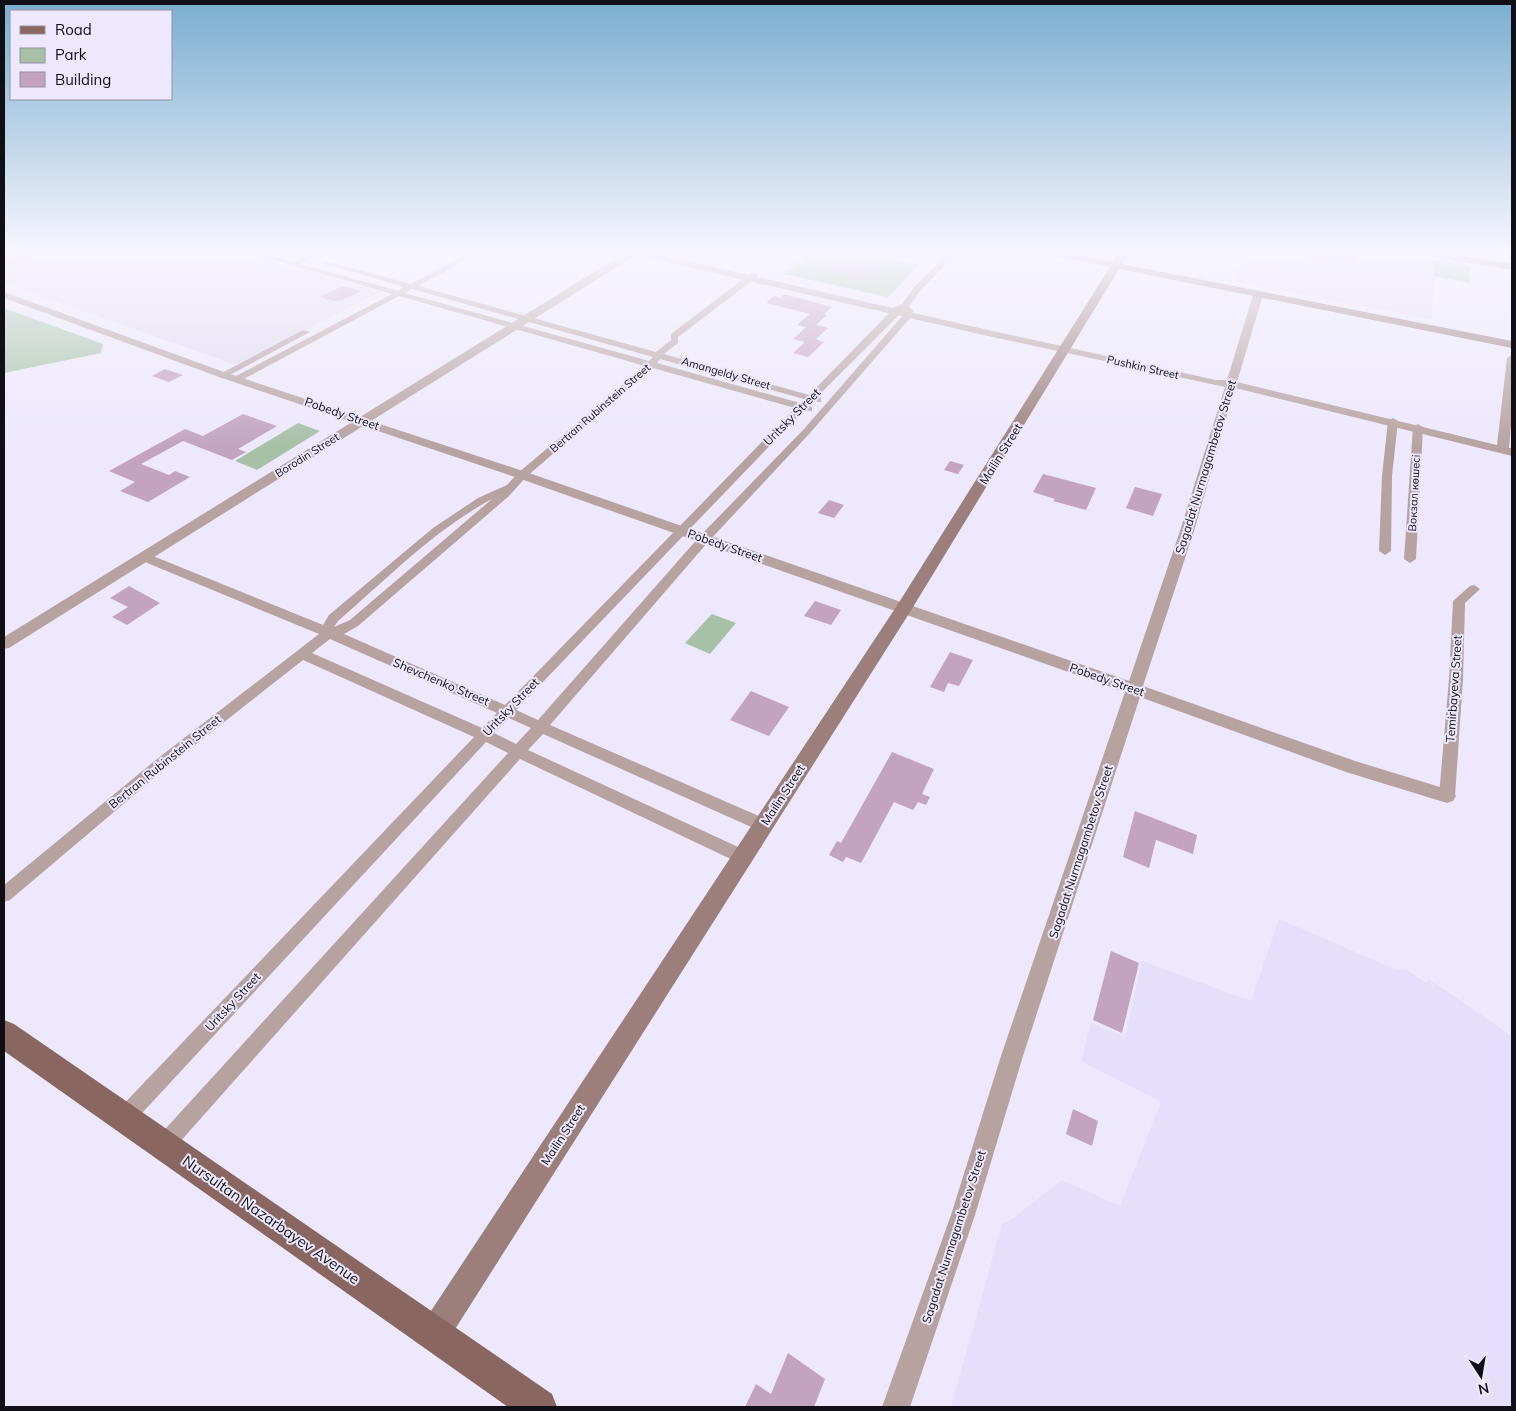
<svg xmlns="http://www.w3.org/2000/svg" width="1516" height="1411" viewBox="0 0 1516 1411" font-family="Mulish,sans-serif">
<rect width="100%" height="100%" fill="#ede8fd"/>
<path fill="#e5dffc" d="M1279,919l118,51h10l19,13 3,-4 83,57v371h-561l51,-183 10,-5 50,-39 58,26 41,-104 -80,-41 10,-38 34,14 17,-76 109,40z"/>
<g fill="#e2d9ef">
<path d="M4,251h234l142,41 -144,73 -232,-82z"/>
<path d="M1246,251h135l53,9 -2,59 -199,-38z"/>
</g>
<g fill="#a6c1a6">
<path d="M813,251h39l67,14 -31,32 -104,-23z"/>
<path d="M1434,260l35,6 1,17 -36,-7z"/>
<path d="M4,308l99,36 -2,9 -97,20z"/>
<path d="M298,423l22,8 -63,39 -22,-9z"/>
<path d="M712,614l24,9 -26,31 -25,-11z"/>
</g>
<g fill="#c3a3c0">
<path d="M1304,251h52l-1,10 -24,-4 -1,4 -26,-5z"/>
<path d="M17,253l14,4 -18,7 -9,-3v-4z"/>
<path d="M841,260l38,8 -11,11 -39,-8z"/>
<path d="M343,286l19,5 -20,9 -8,1 -14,-4z"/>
<path d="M784,294l48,13 -8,7 3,1 -11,10 12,3 -12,11 8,3 -16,15 -15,-4 12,-11 -12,-3 13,-12 -9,-2 13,-11 -44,-11 8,-7 6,2z"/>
<path d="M165,369l18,6 -14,7 -17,-6z"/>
<path d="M243,414l34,12 -39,23 8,3 -14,8 -49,-19 -42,23 28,11 6,-4 15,6 -42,25 -28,-11 15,-9 -26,-11 76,-42 18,7z"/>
<path d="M950,461l14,4 -6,9 -14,-4z"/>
<path d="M1043,474l53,14 -10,22 -33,-9 2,-2 -22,-7z"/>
<path d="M1135,487l27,7 -9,22 -27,-8z"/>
<path d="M829,500l15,5 -10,13 -16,-5z"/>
<path d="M129,586l31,17 -33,22 -15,-8 16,-10 -18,-9z"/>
<path d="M815,601l26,9 -10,15 -27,-9z"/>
<path d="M950,652l23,8 -14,26 -11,-3 -4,9 -14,-5z"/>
<path d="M751,691l38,16 -20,29 -39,-16z"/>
<path d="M892,752l42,17 -12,25 8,3 -4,8 -8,-3 -5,8 -19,-8 -33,61 -15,-6 -3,5 -14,-7 8,-14 4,2z"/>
<path d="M1135,811l62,24 -4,19 -37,-14 -7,28 -26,-11z"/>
<path d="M1111,951l28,12 -17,70 -29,-13z"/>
<path d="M1073,1109l25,12 -6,25 -26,-12z"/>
<path d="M788,1353l37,26 -11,28h-69l11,-23 15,10z"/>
</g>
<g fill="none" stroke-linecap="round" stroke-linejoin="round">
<g fill="#b7a29f" fill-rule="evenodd">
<path d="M243,251h13l37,11 24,-11h10l-26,13 97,27 6,-4 -82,-24 4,-2 85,23 62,-33h10l-65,35 238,66 15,-12v-6l80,-61h6v4l-79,60v6l-14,11 145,41 86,-88 7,-3 13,-18 36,-35h8l-38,39 -12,16 4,5 -2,6 -101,116 -102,109 -158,183 218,95 3,5 -3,5 -5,2 -5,-2 -215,-96 -15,16 221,102 2,5 -2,5 -6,2 -6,-2 -217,-103 -349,393 -7,3 -7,-3 -3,-7 3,-7 351,-385 -22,-11 -355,383 -7,3 -7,-3 -3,-7 3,-7 357,-374 -171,-77 -136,107 -157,133 -6,2v-17l153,-126 162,-125 -179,-74 -2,-3 2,-3h8l175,71 6,-10 104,-87 45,-30 29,-13 11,-12 127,-107 -246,-70 -159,85h-6v-4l158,-83zM412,289l241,68 -4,4 -244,-68zM904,310v4l-100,115 -104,107 -162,184 -22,-10 288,-300 8,1v-4l-4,-1 5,-5 8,1v-4l-4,-1zM660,359l144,40 -4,4 -143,-40zM653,368l142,40 -290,297 -161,-71 14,-8 151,-130 17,-19zM492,499l-142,121 -16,7 4,-6c49,-42 96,-91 154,-122zM330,639l167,74 -15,15 -170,-75zM509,718l22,10 -15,16 -22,-11z"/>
<path d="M303,330l7,2 -84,45 -3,1 -5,-3z"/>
<path d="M1393,418l5,3 -6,55 -1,75 -6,4 -6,-4 3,-75 6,-55z"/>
<path d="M1418,424l5,3 -7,132 -6,4 -6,-4 9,-132z"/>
<path d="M1474,585l6,4 -15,14 -2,76 -8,117 -3,4 -5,2 -5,-2 -3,-4 10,-117 4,-78 17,-15z"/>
</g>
<path fill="#b7a29f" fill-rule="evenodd" d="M628,251h16l335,77 237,52h11l26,-85 5,-3 5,3 -26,87 260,63 10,-87 5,-3v58l-3,35h3v8l-277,-68 -41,143 -51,155 212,75 98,30 3,5 -3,5 -6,2 -101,-31 -206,-75 -117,359 -48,159 -65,192h-28l69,-192 50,-159 124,-364 -607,-214 -155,-52 -354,222 -5,1v-12l348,-215 -133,-45 -215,-79v-6l223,81 133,44zM636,255l343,79 246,53 -45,144 -51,150 -603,-209 -155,-51z"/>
<g fill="#9c7f7a" fill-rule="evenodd">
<path d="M1038,251h21l54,11 7,-11h10l-8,13 390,77v7l-393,-79 -209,343 -465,733 -11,4 -11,-4 -4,-11 4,-11 475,-719 212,-337 -67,-13z"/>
<path d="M1411,251h24l77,13v6l-96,-16z"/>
</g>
<path fill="#89665f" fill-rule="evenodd" d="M4,1020l10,4 538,370 5,13h-49l-504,-356z"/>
</g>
<linearGradient id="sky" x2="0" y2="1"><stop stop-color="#79aed0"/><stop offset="0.56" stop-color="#f7f5fe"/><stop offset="1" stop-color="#f7f5fe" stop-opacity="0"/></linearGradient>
<rect width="1516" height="449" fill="url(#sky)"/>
<g text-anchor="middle" stroke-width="4" stroke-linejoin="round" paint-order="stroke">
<g font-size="11" fill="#100f16" stroke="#ede8fd">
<text transform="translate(1143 367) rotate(13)" y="4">Pushkin Street</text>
<text transform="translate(726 373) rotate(16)" y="4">Amangeldy Street</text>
<text transform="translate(600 408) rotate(-41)" y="4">Bertran Rubinstein Street</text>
<text transform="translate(307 455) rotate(-32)" y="4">Borodin Street</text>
<text transform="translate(1414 493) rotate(-87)" y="4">Вокзал көшесі</text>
</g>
<g font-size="12" fill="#100f16" stroke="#ede8fd">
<text transform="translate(342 414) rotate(19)" y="4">Pobedy Street</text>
<text transform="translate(792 417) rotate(-45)" y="4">Uritsky Street</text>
<text transform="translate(1001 454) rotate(-58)" y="4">Mailin Street</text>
<text transform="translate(1206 467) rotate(-73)" y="4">Sagadat Nurmagambetov Street</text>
<text transform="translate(725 546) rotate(19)" y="4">Pobedy Street</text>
<text transform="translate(1107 680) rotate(19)" y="4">Pobedy Street</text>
<text transform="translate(441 682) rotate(23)" y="4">Shevchenko Street</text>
<text transform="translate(1454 689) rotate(-86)" y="4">Temirbayeva Street</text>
<text transform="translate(511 707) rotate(-46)" y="4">Uritsky Street</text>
<text transform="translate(165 762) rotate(-39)" y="4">Bertran Rubinstein Street</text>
<text transform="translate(783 795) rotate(-57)" y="4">Mailin Street</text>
<text transform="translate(1081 852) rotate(-72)" y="4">Sagadat Nurmagambetov Street</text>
<text transform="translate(233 1002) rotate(-47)" y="4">Uritsky Street</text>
<text transform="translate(563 1135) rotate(-57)" y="4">Mailin Street</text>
<text transform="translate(954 1237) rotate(-72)" y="4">Sagadat Nurmagambetov Street</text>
</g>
<g font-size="15" fill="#100f16" stroke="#ede8fd">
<text transform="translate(271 1220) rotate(35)" y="5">Nursultan Nazarbayev Avenue</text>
</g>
</g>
<rect width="1516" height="1411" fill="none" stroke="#100f16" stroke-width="10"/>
<rect x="10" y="10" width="162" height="90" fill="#ede8fd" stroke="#9591a1"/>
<rect x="20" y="26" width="25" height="8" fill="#89665f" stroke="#9591a1"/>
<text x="55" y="35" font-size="15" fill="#100f16">Road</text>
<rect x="20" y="48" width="25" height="15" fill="#a6c1a6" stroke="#9591a1"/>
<text x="55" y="60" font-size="15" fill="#100f16">Park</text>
<rect x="20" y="72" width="25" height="15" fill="#c3a3c0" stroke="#9591a1"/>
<text x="55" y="85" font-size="15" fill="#100f16">Building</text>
<g transform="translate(1481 1376) rotate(168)" stroke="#ede8fd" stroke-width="4" paint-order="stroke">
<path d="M0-4L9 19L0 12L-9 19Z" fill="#100f16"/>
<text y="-8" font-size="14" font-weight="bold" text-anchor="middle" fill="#100f16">N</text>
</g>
</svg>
